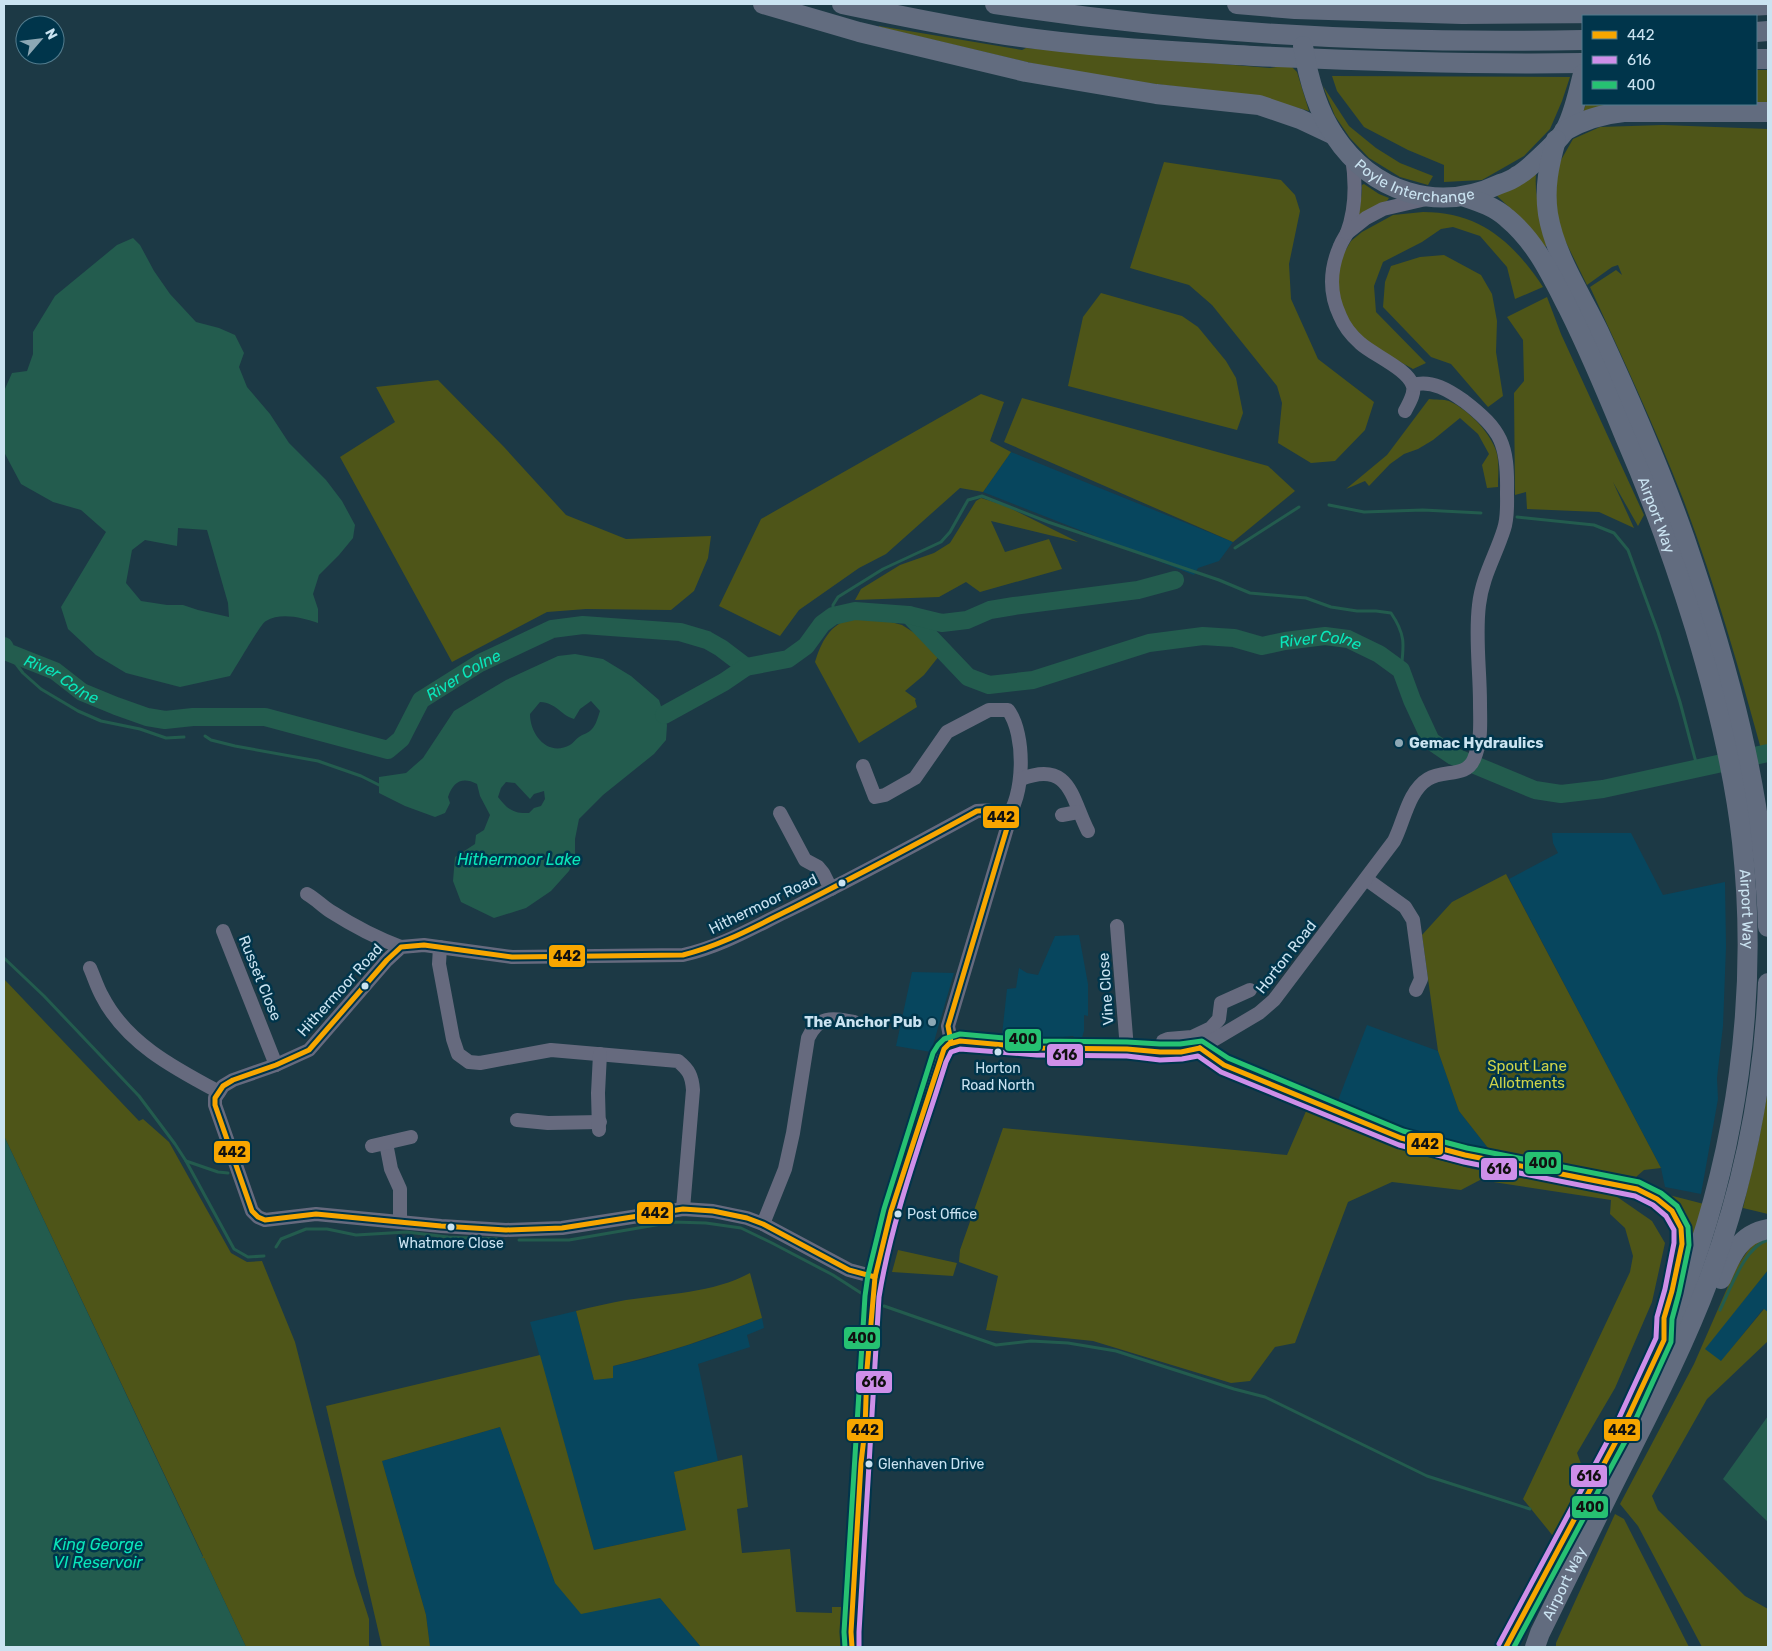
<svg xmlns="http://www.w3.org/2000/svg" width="1772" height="1651" viewBox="0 0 1772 1651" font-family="Rubik,sans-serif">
<rect width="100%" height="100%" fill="#1c3945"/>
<g fill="#07465e">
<path d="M1011,452l222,90 -14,19 -21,7 -4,7 -211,-83z"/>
<path d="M1552,833h79l32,62 62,-13 1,65 -3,79 -6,52 1,21 -17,95 -36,-7 -4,-19 -152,-289 49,-26 -5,-10z"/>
<path d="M1079,935l9,49v32l-4,-1v16l-3,10h-3l-5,-5 -9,1 -6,4 -56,-6 5,-46 9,-1 3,-20 8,5 11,2 17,-39z"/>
<path d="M912,972l42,1 -23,79 -35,-6z"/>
<path d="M1367,1025l71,26 21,60 33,42 -46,-10 -55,-16 -54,-24z"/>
<path d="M1768,1270v42l-5,-3 -42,53 -17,-13z"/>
<path d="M576,1311l18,69 19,-14 31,-7 69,-22 49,-19 2,10 -17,7 3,12 -52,17 20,97 -44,11 12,58 -92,20 -64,-228z"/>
<path d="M500,1427l55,156 105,15 41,49h-271l-4,-32 -44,-154z"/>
</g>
<g fill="#4e5518">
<path d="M879,26l143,24 4,-2 244,20 20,-3 7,7 12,39 -55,-15 -123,-15 -83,-14 -169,-40z"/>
<path d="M1756,70h12v35l-185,7 3,-8h170z"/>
<path d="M1332,76l238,1 -8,24 -12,28 -26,27 -42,24 -38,2v-17l-36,-15 -44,-23 -27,-36z"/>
<path d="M1323,86l26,40 27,22 24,15 33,13 -5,9 -28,-8 -31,-19 -19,-20 -15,-22z"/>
<path d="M1663,125l105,4v620h-7c-23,-84 -47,-168 -78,-250 -28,-72 -61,-142 -93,-212l26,-17 6,5 -4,-10 -6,2 -25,18 -34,-69 4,-49 16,-28 27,-12z"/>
<path d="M1164,162l117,18 14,15 5,16 -11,53 2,35 27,60 56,43 -9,28 -30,31 -24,2 -33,-20 4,-40 -5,-17 -65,-81 -23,-20 -59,-17z"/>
<path d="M1534,173l2,1c-2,25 6,47 14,70l-5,3 -20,-25 -29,-27z"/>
<path d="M1364,184l15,10 10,4 -2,3 -19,9 -13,10c5,-12 7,-23 7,-35z"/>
<path d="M1423,212c57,0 90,30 120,75l-28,12 -8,-32 -27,-31 -27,-9 -12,2 -19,13 -39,20 -9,24 2,26 50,51 -13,6 -38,-21 -22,-20 -14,-29 -1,-28 6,-18 7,-12 11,-9 31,-17z"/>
<path d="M1444,255l37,20 11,19 5,27 -1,31 7,44 -15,11 -37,-43 -20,-7 -48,-50 2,-25 6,-16 29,-9z"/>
<path d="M1101,293l81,23 16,11 28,34 10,17 7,35 -6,17 -169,-44 15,-69z"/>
<path d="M1547,297l14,37 83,181 -6,11 -25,-44 21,46 -35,-16 -72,-3 -1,-17 -11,3 -1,-102 10,-12 -1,-41 -16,-23z"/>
<path d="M438,380l66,67 62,68 60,24 85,-3 -3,22 -14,33 -23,19 -85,-1 -39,3 -95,50 -112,-205 55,-35 -19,-35z"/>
<path d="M981,394l23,8 -14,39 21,11 -28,40 -23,-4 -74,66 -27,14 -60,42 -19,26 -61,-30 42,-87z"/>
<path d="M1022,398l246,68 27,25 -62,51 -229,-100z"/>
<path d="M1429,399c6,1 15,0 20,2 18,8 39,29 46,47 5,11 3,27 3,39l-11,1 -5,-23 7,-11 -11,-20 -18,-16 -27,22 -15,9 -14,5 -14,10 -21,22 -4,-5 -19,8 41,-34z"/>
<path d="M981,498l23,7 74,37 -87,-21 14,31 44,-13 13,30 -82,23 -14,-10 -27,15 -84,3 6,-11 39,-24 34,-12 16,-10 26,-42z"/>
<path d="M876,618l26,7 41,26 -19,24 -19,16 11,8 -1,1 2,7 -58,36 -44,-81c6,-19 15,-39 37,-43 7,-2 16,-1 24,-1z"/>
<path d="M1506,874l155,294 -17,2 -8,7 -33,-2 -111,-22 -33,-42 -21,-60 -16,-116 30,-33z"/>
<path d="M4,979l135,142 4,-2 26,23 62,111 16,9 15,-1 33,81 60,233 14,44v28h-123l-42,-89 -2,1 -1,-1 2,-2 -199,-420z"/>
<path d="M1768,1089v125l-25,-6 16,-69z"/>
<path d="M1307,1109l92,40 74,20 140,25 39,27 13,22 -13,59 -37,86 -38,65 9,24 -33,59 -30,-37 107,-227 3,-16 -8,-28 -15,-14 1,-14 -131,-20 -19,10 -69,-8 -44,20 -53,141 -20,4 -25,34 -19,2 -138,-42 -107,-11 12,-54 -39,-14 1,-12 43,-122 284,27z"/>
<path d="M1665,1194l39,10 -9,44z"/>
<path d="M1755,1240l13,1v29l-63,79 16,12 43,-52 4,3v29l-61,58 -55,97 6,14 87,86 23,13v38h-66l-64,-121 -18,-22 74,-140 42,-96z"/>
<path d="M898,1250l59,13 -4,13 -61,-4z"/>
<path d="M750,1273l12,45c-49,19 -98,36 -149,48v12l-19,2 -18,-69c16,-4 33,-8 50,-11 41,-6 87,-7 124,-27z"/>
<path d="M540,1355l54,195 92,-20 -12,-58 68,-17 6,52 -11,2 5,44 48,-4 6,63 36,1v-6h10l1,40h-142l-41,-49 -79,16 -26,-31 -55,-156 -118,34 44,154 4,32h-48l-56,-241z"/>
<path d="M1615,1514l9,5 65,128h-133v-4z"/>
</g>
<g fill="#235c4e" fill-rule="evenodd">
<path d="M133,238l7,7 14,26 16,23 26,28 23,6 16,7 9,18 -5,14 8,20 23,27 19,29 37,37 16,21 13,24 -2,13 -14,17 -20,20 -6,19 5,15v14c-15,-5 -37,-11 -52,-2 -5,2 -30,46 -36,55l-50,11 -54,-14 -30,-18 -28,-26 -7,-22 45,-75 -25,-22 -28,-8 -32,-18 -17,-32v-61l8,-18 15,-2 6,-17v-22l22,-36 62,-51zM178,528l29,2 21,73 1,14 -31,-7 -15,-5h-16l-26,-4 -15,-18 6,-33 13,-10 32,6z"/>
<path d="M575,654l28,5 28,17 28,24 8,25 -1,15 -12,14 -51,41 -24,24 -4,20v19l-6,13 -18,20 -25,17 -32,10 -33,-16 -8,-21 2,-24 20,-13 1,-9 8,-5 6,-15 -10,-19 -3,-12c-15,-8 -24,-2 -29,13l2,6 -5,10 -10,4 -30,-11 -26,-13v-16l27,-4 17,-15 31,-47 52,-31 52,-24zM591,701l9,10c-2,6 -4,14 -8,18 -3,4 -9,5 -13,8 -3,2 -6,6 -9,8 -22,12 -40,-10 -40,-31l10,-12c17,1 19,12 34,17l6,-10zM506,782l9,1 15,16 4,-5 10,-3 1,8 -4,7 -7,2 -5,5c-15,1 -22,-4 -31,-16l3,-9z"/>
<path d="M4,1136l199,421 -2,1h3l42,89h-242z"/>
<path d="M1768,1416v106l-45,-43z"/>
</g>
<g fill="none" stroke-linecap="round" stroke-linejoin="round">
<g stroke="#235c4e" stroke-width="3">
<path d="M1329,505l35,7 59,-2 58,3"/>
<path d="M1517,517l77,8 20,8 14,17 30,82 22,70 18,68"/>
<path d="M1235,548l64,-41"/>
<path d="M833,616v-11l5,-8 45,-28 58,-27 9,-10 18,-32 14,-4 66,26 171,58 31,13 56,5 25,9 26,4h19l15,2c15,22 13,32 10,57"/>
<path d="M7,652l16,21 18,16 37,22 23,10 39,8 26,9 18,-1"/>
<path d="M205,736l6,4 24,6 83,15 43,15 18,9"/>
<path d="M4,958l40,38 95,100 36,48 11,17 48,88 14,8 16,-1"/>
<path d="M186,1161l32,11 10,1"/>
<path d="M519,1240h50l104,-18 33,1 35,5 31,15 61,32 31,20"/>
<path d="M276,1247l5,-8 25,-10h21l29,6 51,-3 41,5 49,2"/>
<path d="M884,1306l112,39 35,-4 37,2 48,8 118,38 31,8 162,79 103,33"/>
<path d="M1720,1310c10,-20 25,-64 48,-70"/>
</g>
<g stroke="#235c4e" stroke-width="18">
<path id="s1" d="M909,615l59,62 21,8 44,-5 116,-37 54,-7 31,2 28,8 23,-5 40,-5 23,3 31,15 22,16 11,30 19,41 22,15 82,34 26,4 42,-5 165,-36"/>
<path id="s2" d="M4,646l3,6 48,19 27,21 34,14 31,11 18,3 28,-3h72l123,33 13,-11 20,-39 59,-37 72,-34 31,-4 97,7 27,8 14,8 25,19"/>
<path d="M664,715l60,-33 22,-15 42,-8 18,-13 16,-22 11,-8 22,-5 54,4 33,8 25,-3 23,-10 24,-4 124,-16 37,-10"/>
</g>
<g stroke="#666a7e" stroke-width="14">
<path d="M1352,157c4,25 4,52 -5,76 -2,4 -5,8 -7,13 -10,23 -11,47 0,70 4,10 12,20 20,27 13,12 48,26 53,43 2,8 -4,17 -8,25"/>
<path d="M1347,233l19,-15 17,-9 43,-10"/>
<path d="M863,766l12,31 10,-2 30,-17 32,-46 42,-22h19c18,24 17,88 -3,110"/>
<path d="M1021,779c49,-19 50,18 67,52"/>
<path d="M780,813l25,47 13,7 5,6 8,16"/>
<path d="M1062,815l16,-3"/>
<path d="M1366,879l39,28 8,13 8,59 -5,11"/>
<path d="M307,894c9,5 15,12 23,17 22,14 46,27 71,36"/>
<path d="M1117,926l10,123"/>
<path d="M223,931l53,134"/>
<path d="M440,947l-1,17 14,75 5,15 11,8 11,1 71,-13 127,11c11,9 14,15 15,29l-10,119"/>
<path d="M90,968c4,9 7,19 12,28 24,47 72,72 117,96"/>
<path d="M1200,1048l24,17 177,73 64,17 172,34"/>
<path d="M1160,1052l3,-11 5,-2 24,-2 19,-9 8,-9 2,-16 29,-13"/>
<path d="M517,1120l31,3 52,-1"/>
<path d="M599,1130l-1,-37 2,-39"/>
<path d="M386,1143l5,26 9,20v33"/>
<path d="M372,1146l39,-9"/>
<path d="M763,1224l22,-55 8,-36 15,-95c11,-23 24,-20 46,-16"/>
<path d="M875,1277l-26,-7 -86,-46 -16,-6 -34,-7 -30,-2 -121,19 -56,2 -65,-4 -125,-12 -51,6 -7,-3 -6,-6 -37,-106v-7l8,-12 10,-6 43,-15 33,-15 78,-90 14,-13 23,-2 88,12 171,-2c37,-8 69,-27 102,-43 65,-32 128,-66 192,-101 16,-2 26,0 30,17l-59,198 3,16"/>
<path d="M852,1647l-1,-15 21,-336 3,-19 16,-66 48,-151c4,-12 8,-17 21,-19l78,7 89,1 33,3h21l19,-4 59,-35 15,-13 120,-159c10,-19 14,-50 34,-62 16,-10 38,-1 46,-20 8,-19 6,-36 6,-56 0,-33 -5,-66 -1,-98 3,-28 17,-50 25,-76 4,-12 3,-25 3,-37 1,-47 -5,-62 -43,-91 -14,-10 -33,-22 -51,-16"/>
</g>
<g stroke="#626c7f" stroke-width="20">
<path d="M763,4l96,28 167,40 130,22 103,11 41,14 34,16"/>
<path d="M842,4c50,10 101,21 152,29 86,14 174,18 260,23 110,5 219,9 329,7"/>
<path d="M995,4c194,30 392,40 588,36"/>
<path d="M1237,4l58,5 167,5 158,-1 148,-8"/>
<path d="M1756,32l12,-1"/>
<path id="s3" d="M1303,46c5,31 13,62 31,89 38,57 103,79 166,49 6,-2 12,-4 17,-8 10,-5 40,-34 47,-44 10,-17 14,-40 19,-58"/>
<path d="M1756,59h12"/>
<path d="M1564,131c19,-11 38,-17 60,-19h144"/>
<path d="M1556,140c-7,25 -12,48 -8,74 7,42 33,80 51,118 31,67 61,136 86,207 43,126 79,254 83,388"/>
<path id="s4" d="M1465,197c15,5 30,10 42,21 29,24 44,57 61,90 21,42 39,85 57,129 27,62 50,126 70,191 21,70 39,141 47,214 17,154 -5,310 -60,454 -45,116 -110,226 -169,336l-7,15"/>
<path d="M1637,1189c11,7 27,12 36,23 17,21 5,58 -2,82"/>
<path d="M1721,1279c10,-24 19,-45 47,-50"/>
<path id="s5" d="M1535,1647l5,-14c24,-49 48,-97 72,-146 34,-68 70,-136 97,-208 35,-95 55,-195 59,-296"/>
</g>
<defs>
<g id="bus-1">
<path d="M1200,1048l24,17 177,73 64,17 172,34 20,10 15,12 9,17 1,16 -10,47 -8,27v22l-43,92 -115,215"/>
<path d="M875,1277l-26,-7 -86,-46 -16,-6 -34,-7 -30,-2 -121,19 -56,2 -65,-4 -125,-12 -51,6 -7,-3 -6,-6 -37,-106v-7l8,-12 10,-6 43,-15 33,-15 78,-90 14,-13 23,-2 88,12 171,-2c40,-10 75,-30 112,-48 61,-31 122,-63 182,-96 15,-1 25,1 30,17l-59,198 3,16"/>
<path d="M852,1647l-1,-15 10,-169 4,-34 2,-60 8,-92 16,-66 53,-162 5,-5 11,-3 78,7 89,1 33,3h21l19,-4"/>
</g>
<path id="bus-2" d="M859,1647v-15l20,-335c13,-80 43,-158 67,-235l5,-10 9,-3 77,6 90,1 33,4 22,-1 16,-3 23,16 178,73 65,17 171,34 18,9 13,11 8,14v13l-9,46 -8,28 -1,21 -42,91 -115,215"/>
<path id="bus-3" d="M845,1647l-1,-15 21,-336 3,-21 16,-66 49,-156 5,-8 6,-6 16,-5 78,7 89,1 33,2h20l22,-3 26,17 175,73 64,17 172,34 22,11 16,13 11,21 1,18 -10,48 -7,26 -1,23 -43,94 -114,211"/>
</defs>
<use href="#bus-1" stroke="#00354b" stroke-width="9"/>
<use href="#bus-2" stroke="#00354b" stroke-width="9"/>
<use href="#bus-3" stroke="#00354b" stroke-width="9"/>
<use href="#bus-1" stroke="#f7a600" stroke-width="5"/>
<use href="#bus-2" stroke="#ce8fe9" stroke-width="5"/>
<use href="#bus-3" stroke="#26c172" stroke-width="5"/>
</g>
<g fill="#8da8b5" stroke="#00354b" stroke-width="2">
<circle cx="1399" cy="743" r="5"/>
<circle cx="932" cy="1022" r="5"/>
</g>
<g fill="#cae3f1" stroke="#00354b" stroke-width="2">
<circle cx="842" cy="883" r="4.5"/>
<circle cx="365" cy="986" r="4.5"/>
<circle cx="998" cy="1052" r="4.5"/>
<circle cx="898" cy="1214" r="4.5"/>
<circle cx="451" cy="1227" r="4.5"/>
<circle cx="869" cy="1464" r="4.5"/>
</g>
<g text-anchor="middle" stroke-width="5" stroke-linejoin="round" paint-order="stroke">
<g font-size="14" fill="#cae3f1" stroke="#00354b">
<text x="998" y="1073">Horton<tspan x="998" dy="17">Road North</tspan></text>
<text x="907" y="1219" text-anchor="start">Post Office</text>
<text x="451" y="1248">Whatmore Close</text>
<text x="878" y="1469" text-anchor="start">Glenhaven Drive</text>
</g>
<g font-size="15" fill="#cae3f1" stroke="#00354b">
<text dy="5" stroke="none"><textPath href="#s3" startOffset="194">Poyle Interchange</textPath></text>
<text dy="5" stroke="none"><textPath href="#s4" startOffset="382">Airport Way</textPath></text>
<text transform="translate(763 904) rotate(-26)" y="5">Hithermoor Road</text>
<text dy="5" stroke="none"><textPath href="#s4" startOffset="788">Airport Way</textPath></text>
<text transform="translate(1286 957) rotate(-52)" y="5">Horton Road</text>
<text transform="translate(260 978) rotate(68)" y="5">Russet Close</text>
<text transform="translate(1106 989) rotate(-94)" y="5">Vine Close</text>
<text transform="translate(340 990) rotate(-48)" y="5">Hithermoor Road</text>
<text dy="5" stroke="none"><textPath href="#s5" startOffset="70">Airport Way</textPath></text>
</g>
<g font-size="15" font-weight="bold" fill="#cae3f1" stroke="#00354b" text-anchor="start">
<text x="1409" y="748">Gemac Hydraulics</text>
<text x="922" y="1027" text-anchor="end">The Anchor Pub</text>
</g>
<g font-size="15" fill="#ced448" stroke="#00354b">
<text x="1527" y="1071">Spout Lane<tspan x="1527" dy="17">Allotments</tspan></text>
</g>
<g font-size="16" font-style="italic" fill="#0ae6ba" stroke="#00354b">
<text dy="6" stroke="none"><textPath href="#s1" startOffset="448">River Colne</textPath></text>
<text dy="6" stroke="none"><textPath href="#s2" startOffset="518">River Colne</textPath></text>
<text dy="6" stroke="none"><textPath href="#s2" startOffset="68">River Colne</textPath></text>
<text x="519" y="865">Hithermoor Lake</text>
<text x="98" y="1550">King George<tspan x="98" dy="18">VI Reservoir</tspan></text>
</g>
</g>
<g stroke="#00354b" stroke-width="2">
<rect x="982" y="805" width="38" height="24" rx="5" fill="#f7a600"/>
<rect x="548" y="944" width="38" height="24" rx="5" fill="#f7a600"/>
<rect x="1004" y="1028" width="38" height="24" rx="5" fill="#26c172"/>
<rect x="1046" y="1043" width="38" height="24" rx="5" fill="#ce8fe9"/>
<rect x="1406" y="1132" width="38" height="24" rx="5" fill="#f7a600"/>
<rect x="213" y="1140" width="38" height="24" rx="5" fill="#f7a600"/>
<rect x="1524" y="1151" width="38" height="24" rx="5" fill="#26c172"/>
<rect x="1480" y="1157" width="38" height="24" rx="5" fill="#ce8fe9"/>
<rect x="636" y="1201" width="38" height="24" rx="5" fill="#f7a600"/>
<rect x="843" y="1326" width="38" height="24" rx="5" fill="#26c172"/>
<rect x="855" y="1370" width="38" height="24" rx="5" fill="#ce8fe9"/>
<rect x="1603" y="1418" width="38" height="24" rx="5" fill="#f7a600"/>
<rect x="846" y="1418" width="38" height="24" rx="5" fill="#f7a600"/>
<rect x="1570" y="1464" width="38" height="24" rx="5" fill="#ce8fe9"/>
<rect x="1571" y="1495" width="38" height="24" rx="5" fill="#26c172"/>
</g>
<g font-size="14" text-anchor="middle" font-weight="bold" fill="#111">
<text x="1001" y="822">442</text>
<text x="567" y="961">442</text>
<text x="1023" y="1044">400</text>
<text x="1065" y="1060">616</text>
<text x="1425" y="1149">442</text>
<text x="232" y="1157">442</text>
<text x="1543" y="1168">400</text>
<text x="1499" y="1174">616</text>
<text x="655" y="1218">442</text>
<text x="862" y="1343">400</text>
<text x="874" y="1387">616</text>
<text x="1622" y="1435">442</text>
<text x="865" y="1435">442</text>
<text x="1589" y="1481">616</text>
<text x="1590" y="1512">400</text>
</g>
<rect width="1772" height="1651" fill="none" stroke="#cae3f1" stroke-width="10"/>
<rect x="1582" y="15" width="175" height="90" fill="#00354b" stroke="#517b8d"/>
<rect x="1592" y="31" width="25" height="8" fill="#f7a600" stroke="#517b8d"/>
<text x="1627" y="40" font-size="15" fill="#cae3f1">442</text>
<rect x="1592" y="56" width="25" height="8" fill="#ce8fe9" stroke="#517b8d"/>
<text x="1627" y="65" font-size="15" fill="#cae3f1">616</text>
<rect x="1592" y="81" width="25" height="8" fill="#26c172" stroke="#517b8d"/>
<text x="1627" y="90" font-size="15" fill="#cae3f1">400</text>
<g transform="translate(40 40) rotate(62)"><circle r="24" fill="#00354b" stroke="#517b8d"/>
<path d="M0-4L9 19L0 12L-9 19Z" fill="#8da8b5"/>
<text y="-8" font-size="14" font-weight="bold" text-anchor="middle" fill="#cae3f1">N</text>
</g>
</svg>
